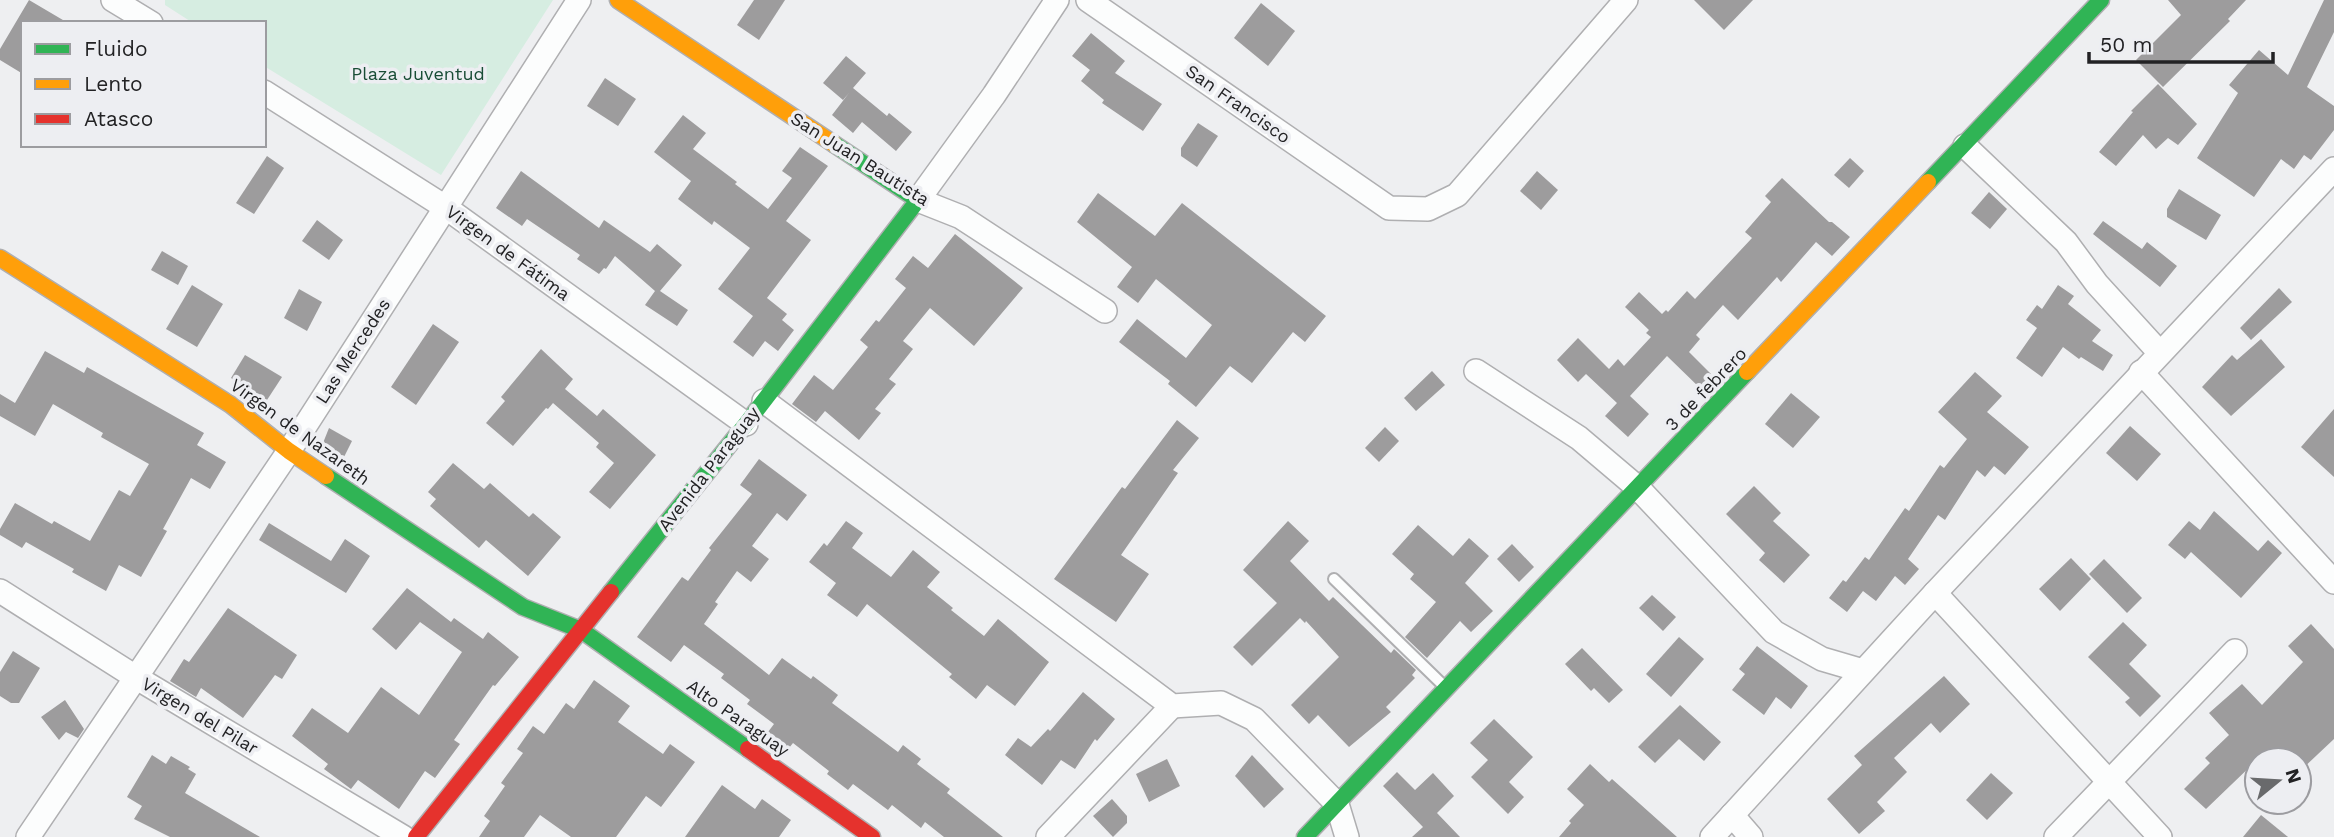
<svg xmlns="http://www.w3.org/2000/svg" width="2334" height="837" viewBox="0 0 2334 837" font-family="'Work Sans',sans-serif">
<rect width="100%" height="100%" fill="#eeeff1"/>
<path fill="#d6ede1" d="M165,0h388l-112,175 -177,-109v-43h-71l-28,-18z"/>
<g fill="#9d9c9d">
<path d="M29,0l39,23h-45v51l-23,-14v-11z"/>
<path d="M754,0h31l-26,40 -22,-15z"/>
<path d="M1694,0h59l-29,30z"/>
<path d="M2168,0h78l-18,19 2,2 -67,66 -27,-27 45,-45z"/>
<path d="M2324,0h10v32l-27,55 27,19v24l-23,30 -7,-5 -10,14 -13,-10 -27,38 -57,-39 41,-65 -9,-8 30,-35 29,25z"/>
<path d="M1261,3l34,28 -27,35 -34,-28z"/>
<path d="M1091,33l34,28 -10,12 47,31 -19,27 -41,-28 2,-3 -23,-19 9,-11 -18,-14z"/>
<path d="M846,56l20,17 -13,15 34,28 2,-3 23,19 -16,19 -34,-29 -9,11 -21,-18 17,-22 -6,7 -20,-17z"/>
<path d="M605,78l31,21 -18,27 -31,-20z"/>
<path d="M2158,84l39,40 -19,21 -10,-7 -12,11 -13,-14 -27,31 -17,-14 34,-40 -2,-1z"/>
<path d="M683,115l23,18 -13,16 44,33 -2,2 33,25 24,-31 -10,-7 18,-24 28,19 -42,55 25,19 -44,58 20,16 -5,6 12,10 -16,21 -13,-10 -12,16 -20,-15 20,-26 -35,-27 32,-41 -36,-27 -2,4 -34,-26 13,-18 -37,-29z"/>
<path d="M1198,123l20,13 -21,31 -16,-11v-8z"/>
<path d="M267,156l17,12 -30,46 -18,-11z"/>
<path d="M1850,158l14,13 -15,17 -15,-13z"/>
<path d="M521,171l78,57 5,-8 46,32 7,-8 25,21 -22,26 28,19 -11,16 -32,-21 10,-14 -40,-35 -9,13 -2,-1 -5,6 -22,-15 3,-4 -53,-36 -5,7 -26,-18z"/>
<path d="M1537,171l21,19 -17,20 -21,-19z"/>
<path d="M1782,178l47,44h3l18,15 -18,19 -16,-14 -35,40 -4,-5 -39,43 -15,-15 -27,30 4,4 -11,13 26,26 -12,13 -36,-35 -37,40 19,18 -21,23 -23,-21 12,-13 -31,-29 -8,8 -21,-22 21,-22 31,31 9,-10 6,7 27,-29 -5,-4 3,-3 -24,-23 14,-15 23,22 4,-4 2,2 19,-21 8,8 57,-61 -7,-6 26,-30 -6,-6z"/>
<path d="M2179,189l42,26 -15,25 -39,-23v-8z"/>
<path d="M1989,192l18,17 -17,20 -19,-16z"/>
<path d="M1098,193l57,43 27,-33 144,113 -21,26 -12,-10 -41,51 -22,-17 -34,41 -28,-23 2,-3 -51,-39 18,-23 49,39 26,-33 -56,-46 -18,24 -21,-16 15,-20 -55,-45z"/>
<path d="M317,220l26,20 -14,20 -27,-19z"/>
<path d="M2103,221l39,28 5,-7 30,24 -17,21 -67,-53z"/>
<path d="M955,234l68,54 -49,58 -44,-38 -27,33 10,8 -24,30 7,5 -21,25 6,4 -22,27 -34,-29 -9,11 -24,-18 22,-29 19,15 35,-43 -8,-7 16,-20 3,2 27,-34 -11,-9 18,-23 15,12z"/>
<path d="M162,251l26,15 -10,19 -27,-15z"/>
<path d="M192,285l31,19 -26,43 -31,-18z"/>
<path d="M2058,285l16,11 -6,8 33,26 -9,11 21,14 -10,16 -22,-14 -2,2 -16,-12 -21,30 -26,-19 21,-30 -11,-8 11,-15 5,4z"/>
<path d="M2279,288l13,14 -41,38 -11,-12z"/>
<path d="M299,289l23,13 -15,29 -23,-13z"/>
<path d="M433,324l26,18 -43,63 -25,-18z"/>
<path d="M2261,339l24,28 -54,49 -29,-29 30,-32 5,5z"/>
<path d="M541,349l32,30 -8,10 32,27 6,-7 53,46 -46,54 -21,-17 25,-29 -18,-16 3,-4 -46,-40 -5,6 -2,-1 -33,38 -27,-23 19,-22 -4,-4z"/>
<path d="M45,351l39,22 3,-6 117,66 -7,12 29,17 -16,27 -19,-11 -28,51 4,2 -26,46 -22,-12 -13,26 -34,-19 2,-3 -48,-27 -4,6 -22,-13v-6l15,-26 37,21 2,-3 36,20 29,-51 11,6 19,-32 -48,-27 2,-4 -50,-29 -18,32 -35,-20v-22l15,9z"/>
<path d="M245,355l37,22 -15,23 -36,-22z"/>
<path d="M1432,371l13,14 -29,26 -12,-13z"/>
<path d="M1975,372l27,24 -15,16 42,35 -24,28 -11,-9 -9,11 -8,-7 -32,50 -7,-5 -30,44 11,10 -14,16 -10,-9 -19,25 -13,-10 -16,21 -18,-14 14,-18 3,2 19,-25 4,3 36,-52 4,3 31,-46 4,3 23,-29 -29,-27z"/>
<path d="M1791,393l29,24 -27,31 -28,-24z"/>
<path d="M2334,409v68l-33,-30z"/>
<path d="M1177,420l22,18 -26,32 5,3 -57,82 28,19 -33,48 -62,-43 68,-92 3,2z"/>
<path d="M2130,426l31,28 -24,27 -31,-28z"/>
<path d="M1385,427l14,14 -20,21 -14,-14z"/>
<path d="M329,428l23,13 -8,16 -23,-9z"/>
<path d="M759,459l48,36 -20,26 -10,-8 -25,33 17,13 -18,23 -14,-11 -22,31 3,2 -14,20 65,51 13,-17 29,21 2,-3 25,19 -6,8 66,49 5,-7 18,14 -4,5 33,25 -3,4 56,44h-59l-19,-15 -4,6 -29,-23 -4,5 -35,-26 -5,6 -21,-16 2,-3 -36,-28 -4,5 -21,-16 6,-8 -27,-20 3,-4 -29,-22 3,-4 -40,-29 -13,17 -34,-25 45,-60 6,4 23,-31 -2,-2 43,-54 -12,-9z"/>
<path d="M453,463l31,26 6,-6 39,34 4,-4 28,24 -33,39 -42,-36 -7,8 -49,-42 6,-7 -8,-7z"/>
<path d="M1754,486l27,27 -8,8 37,34 -26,28 -25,-23 6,-7 -39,-39z"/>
<path d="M2214,511l44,40 10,-11 14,13 -41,45 -50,-46 -6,7 -17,-14 21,-24 11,9z"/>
<path d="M846,521l17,12 -11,15 39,29 22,-27 27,22 -13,15 26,21 -2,2 33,26 14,-17 51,43 -34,44 -28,-21 -11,14 -27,-22 3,-3 -85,-70 -10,13 -30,-22 9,-12 -27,-21 15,-19 3,3z"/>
<path d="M1288,521l21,20 -19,20 39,40 4,-4 58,56 3,-4 22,21 -4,5 3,3 -29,29 5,5 -42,35 -31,-32 -9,9 -18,-19 48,-48 -33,-36 -1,2 -5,-5 -48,48 -19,-19 44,-44 -34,-33z"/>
<path d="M269,523l62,38 14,-22 25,17 -24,37 -87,-53z"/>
<path d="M1418,525l35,31 16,-18 20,18 -24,27 28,28 -22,21 -11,-11 -33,37 -22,-21 31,-35 -26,-23 4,-5 -22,-20z"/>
<path d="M1512,544l22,23 -15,15 -22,-23z"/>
<path d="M2071,558l20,21 -31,32 -21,-22z"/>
<path d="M2104,559l38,39 -15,15 -38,-39z"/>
<path d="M407,588l44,34 3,-4 29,21 5,-7 31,25 -24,29 -2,-1 -39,55 6,4 -25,34 -10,-7 -26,38 -41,-29 -7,9 -27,-20 4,-5 -36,-28 20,-28 36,25 33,-46 38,28 43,-63 -42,-30 -24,28 -24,-21z"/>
<path d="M1652,595l24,22 -13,14 -24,-23z"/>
<path d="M228,608l69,47 -15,24 -7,-4 -32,43 -42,-30 -5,9 -26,-16 14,-22 5,3z"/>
<path d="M2123,622l24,23 -18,19 32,32 -21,21 -15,-15 5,-4 -42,-41z"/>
<path d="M2311,624l23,25v90l-34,32 -1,-11h-42l-51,49 -22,-20 26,-26 -5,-5 24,-23 -20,-22 33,-29 20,21 41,-43 -15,-16z"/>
<path d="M1679,637l25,22 -33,38 -25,-23z"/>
<path d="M1757,646l51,40 -17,23 -15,-12 -12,18 -32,-25 13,-16 -6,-5z"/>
<path d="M1582,648l41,42 -14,13 -15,-15 -3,3 -26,-27z"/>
<path d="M13,651l27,17 -21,35h-8l-11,-7v-24z"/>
<path d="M1944,676l26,28 -30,29 -9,-10 -37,35 13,14 -30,30 8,9 -26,23 -32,-35 35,-34 -8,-9z"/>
<path d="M594,680l36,26 -12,16 45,32 7,-10 25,18 -34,45 -15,-11 -30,41h-45l-31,-22 -16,22h-45l11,-16 -6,-5 21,-30 -4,-3 22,-30 -6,-4 16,-23 11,8 22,-31 8,6z"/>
<path d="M1083,692l32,27 -18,22 -2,-2 -20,30 -14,-9 -19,25 -37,-30 13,-17 13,9 17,-18 2,2z"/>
<path d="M65,700l19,29 -6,9 -12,-6 -7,8 -18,-23z"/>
<path d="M1680,705l41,37 -17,19 -25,-22 -24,24 -17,-16z"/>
<path d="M1494,719l39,38 -24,25 15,15 -16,17 -37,-37 17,-17 -18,-17z"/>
<path d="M152,755l14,9 5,-8 19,11 -2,2 8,5 -11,19 75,44h-90l-36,-18 8,-13 -15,-9z"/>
<path d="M1252,755l32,34 -20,19 -29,-32z"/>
<path d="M1167,759l13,27 -31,16 -13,-28z"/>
<path d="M1590,764l19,18 3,-3 65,58h-118l12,-14 -2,-2 15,-16 -17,-16z"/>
<path d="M1397,772l18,18 18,-17 21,23 -17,17 23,24h-48l11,-10 -40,-41z"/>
<path d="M1991,773l22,20 -26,27 -21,-20z"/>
<path d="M722,785l33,24 7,-10 29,21 -12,17h-94z"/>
<path d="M1112,799l15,17v7l-14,14 -20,-21z"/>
<path d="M2261,815l27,22h-45z"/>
</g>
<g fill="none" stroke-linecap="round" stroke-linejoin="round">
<defs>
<path id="lane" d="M1334,579l111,108"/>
<g id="street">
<path d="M113,0l38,23"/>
<path d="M1057,0l-63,95 -76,105 43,17 144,94"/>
<path d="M1088,0l301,208 39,1 29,-14 169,-195"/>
<path d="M264,92l181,115 301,217"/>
<path d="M1965,146l101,96 31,42 62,68"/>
<path d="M1476,371l103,67 59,50 136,144 48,27 41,12"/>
<path d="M2141,372l193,210"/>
<path d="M764,401l408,305 49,-3 33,16 83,85 10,33"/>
<path d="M0,591l137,87 266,159"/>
<path d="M1935,593l225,244"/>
<path d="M1732,815l19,22"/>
<path d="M28,837l261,-386 290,-451"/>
<path d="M1048,837l124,-131"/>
<path d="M1712,837l223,-244 399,-424"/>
<path d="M2056,837l179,-186"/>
</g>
<g id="fast">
<path d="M1928,182l173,-182"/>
<path d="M326,476l197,131 58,23 167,119"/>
<path d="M611,592l135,-168 172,-224 -84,-56"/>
<path d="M1305,837l442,-465"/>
</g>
<g id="slow">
<path d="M618,0l216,144"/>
<path d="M0,258l231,147 58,46 37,25"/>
<path d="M1747,372l181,-190"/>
</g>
<g id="jam">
<path d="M748,749l124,88"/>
<path d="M416,837l195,-245"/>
</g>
</defs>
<use href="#lane" stroke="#afafb1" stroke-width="14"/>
<use href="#street" stroke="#afafb1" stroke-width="26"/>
<use href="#fast" stroke="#afafb1" stroke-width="19"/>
<use href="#slow" stroke="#afafb1" stroke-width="19"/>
<use href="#jam" stroke="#afafb1" stroke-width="19"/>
<use href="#lane" stroke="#fcfdfd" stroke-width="10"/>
<use href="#street" stroke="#fcfdfd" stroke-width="23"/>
<use href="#fast" stroke="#30b455" stroke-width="16"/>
<use href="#slow" stroke="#ff9f0a" stroke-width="16"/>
<use href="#jam" stroke="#e5322d" stroke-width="16"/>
</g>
<g text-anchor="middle" stroke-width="7" stroke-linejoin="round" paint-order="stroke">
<g font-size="18" fill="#194d36" stroke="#edeef2">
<text x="418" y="80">Plaza Juventud</text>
</g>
<g font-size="18" fill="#222224" stroke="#edeef2">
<text transform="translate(1238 104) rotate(35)" y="6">San Francisco</text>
<text transform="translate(860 159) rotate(32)" y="6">San Juan Bautista</text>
<text transform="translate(508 253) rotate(36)" y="6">Virgen de Fátima</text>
<text transform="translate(353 351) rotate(-57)" y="6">Las Mercedes</text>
<text transform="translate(1706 389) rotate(-46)" y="6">3 de febrero</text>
<text transform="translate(300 432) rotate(36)" y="6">Virgen de Nazareth</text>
<text transform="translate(709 469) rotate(-52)" y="6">Avenida Paraguay</text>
<text transform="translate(200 716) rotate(31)" y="6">Virgen del Pilar</text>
<text transform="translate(738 718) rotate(35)" y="6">Alto Paraguay</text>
</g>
</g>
<rect x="21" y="21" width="245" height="126" fill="#edeef2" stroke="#9c9ca0" stroke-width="2"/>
<rect x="35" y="44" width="35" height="10" fill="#30b455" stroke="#9c9ca0" stroke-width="2"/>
<text x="84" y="56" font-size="21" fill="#222224">Fluido</text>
<rect x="35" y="79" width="35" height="10" fill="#ff9f0a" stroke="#9c9ca0" stroke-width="2"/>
<text x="84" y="91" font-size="21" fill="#222224">Lento</text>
<rect x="35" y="114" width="35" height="10" fill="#e5322d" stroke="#9c9ca0" stroke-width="2"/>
<text x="84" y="126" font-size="21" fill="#222224">Atasco</text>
<g transform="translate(2278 781) rotate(72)"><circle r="33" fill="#edeef2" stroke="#9c9ca0" stroke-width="2"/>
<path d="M0-5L12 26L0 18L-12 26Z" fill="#696a6c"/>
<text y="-10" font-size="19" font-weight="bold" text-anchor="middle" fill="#222224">N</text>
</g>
<path d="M2089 52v10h184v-10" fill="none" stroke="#222224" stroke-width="3.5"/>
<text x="2100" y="52" font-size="21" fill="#222224" stroke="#edeef2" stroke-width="5" paint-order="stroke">50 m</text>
</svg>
